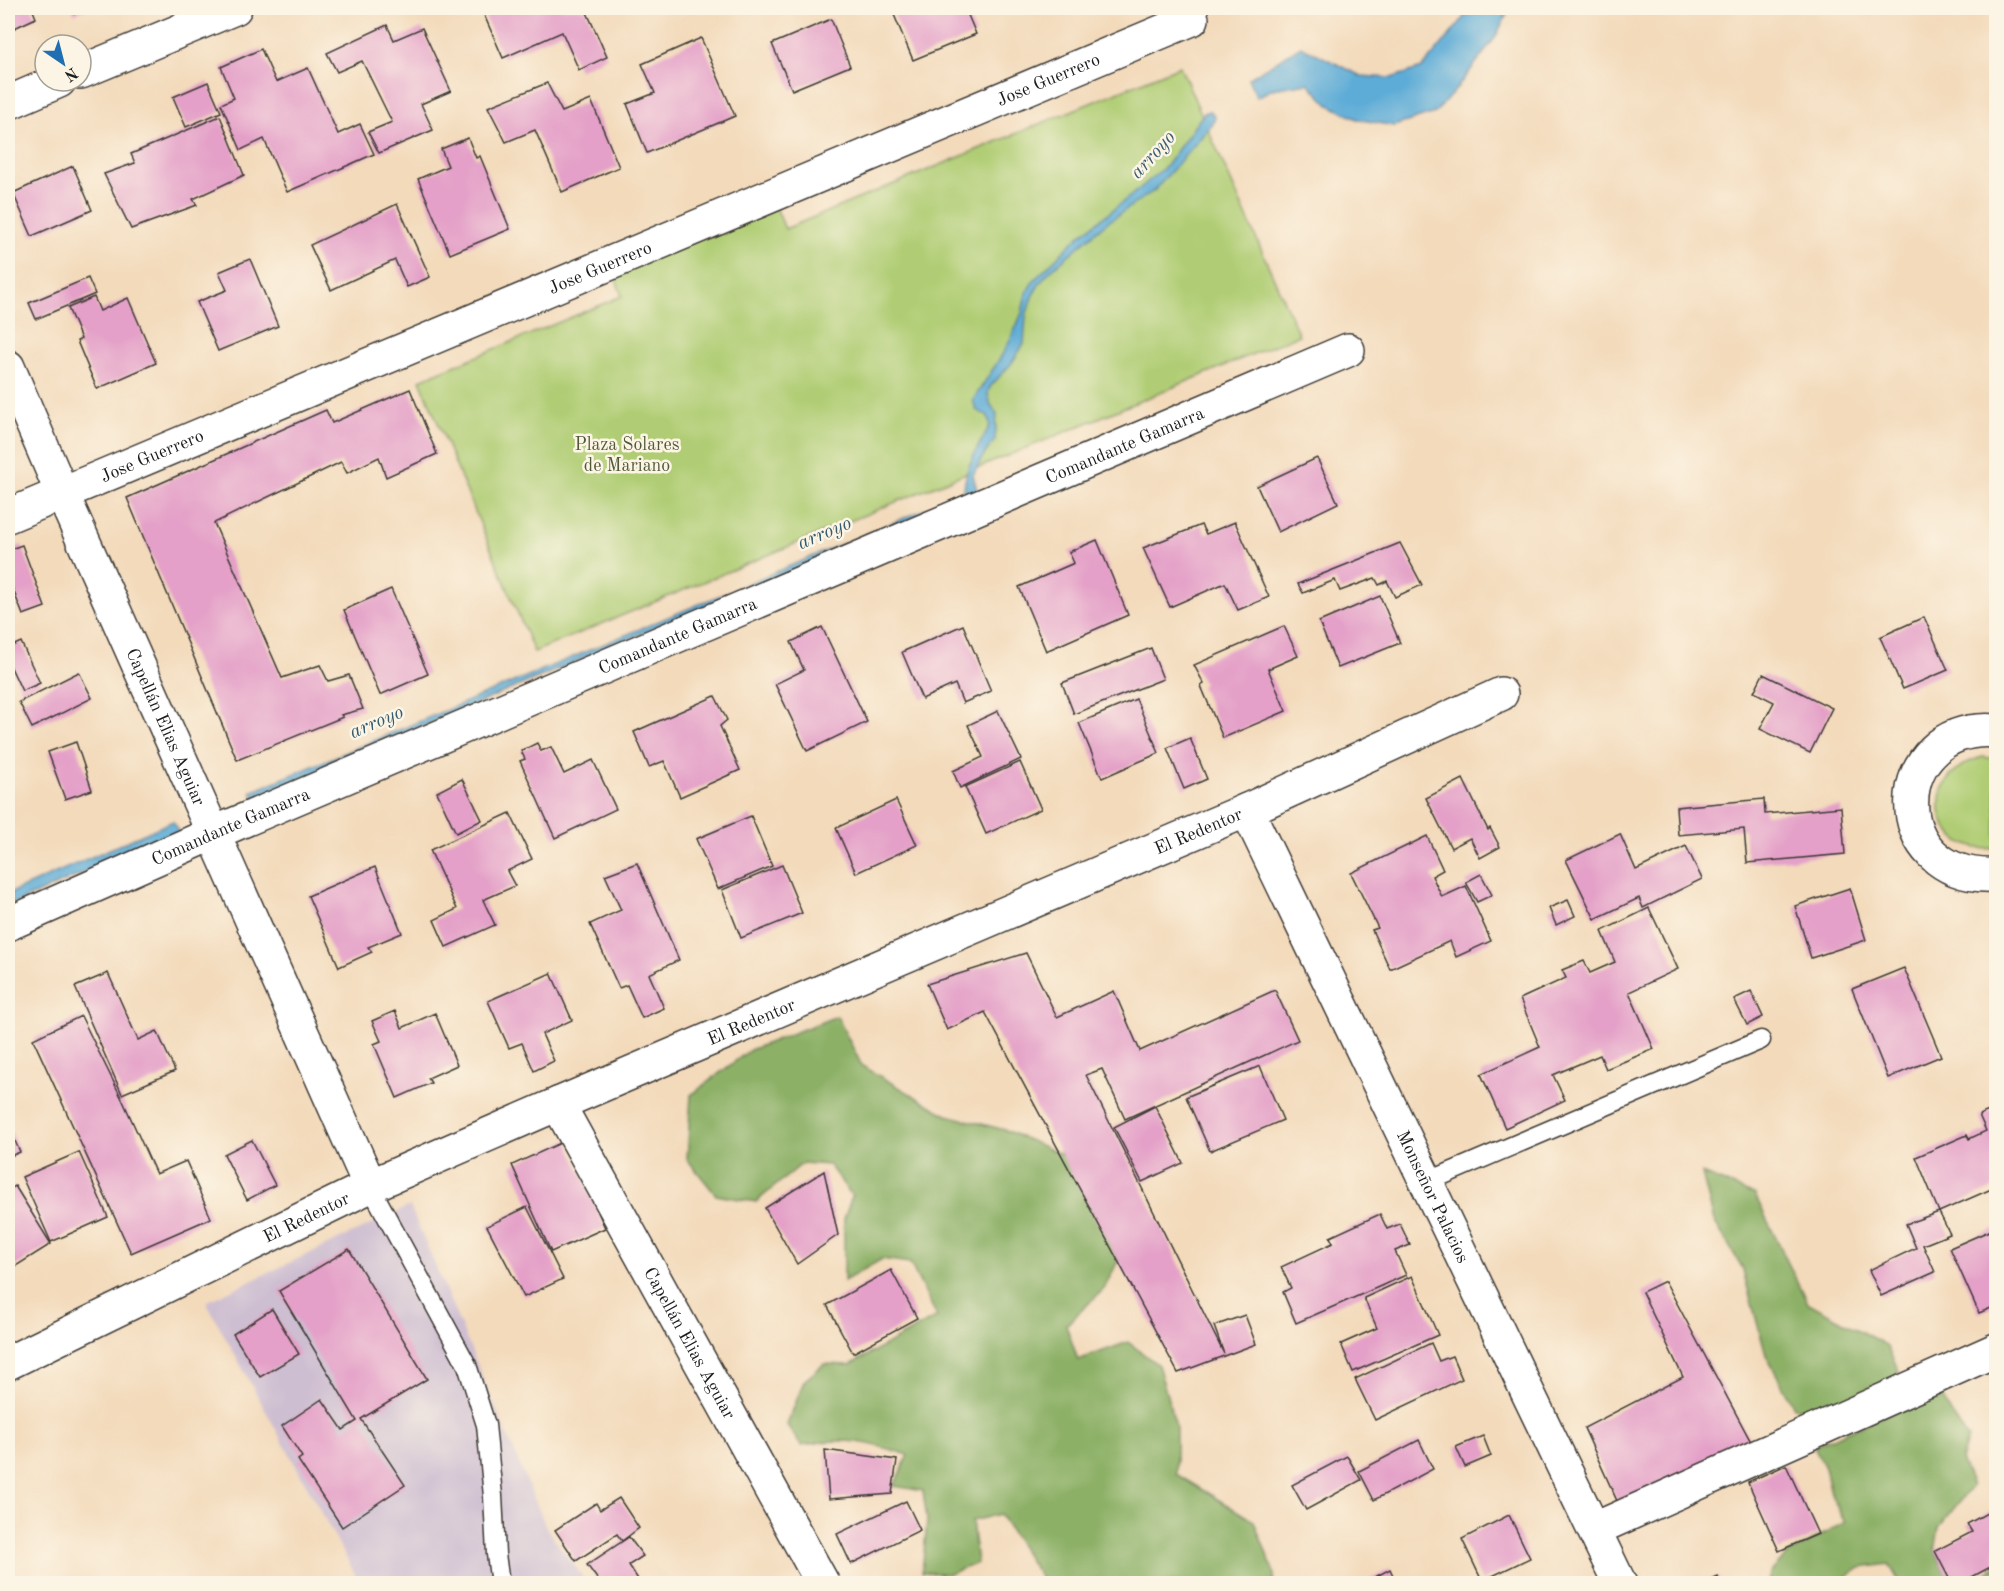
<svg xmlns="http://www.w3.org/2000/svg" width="2004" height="1591" viewBox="0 0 2004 1591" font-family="'Old Standard TT',serif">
<rect width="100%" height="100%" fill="#fcf5e5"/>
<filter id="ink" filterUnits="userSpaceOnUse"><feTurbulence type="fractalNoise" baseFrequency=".0167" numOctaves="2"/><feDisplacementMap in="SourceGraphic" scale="12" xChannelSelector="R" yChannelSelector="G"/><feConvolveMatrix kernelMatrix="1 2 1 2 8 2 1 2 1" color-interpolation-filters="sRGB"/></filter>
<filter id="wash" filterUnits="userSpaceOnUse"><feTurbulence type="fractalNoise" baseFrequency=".008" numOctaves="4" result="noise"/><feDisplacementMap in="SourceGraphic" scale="24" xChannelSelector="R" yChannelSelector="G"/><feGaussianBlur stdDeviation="1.35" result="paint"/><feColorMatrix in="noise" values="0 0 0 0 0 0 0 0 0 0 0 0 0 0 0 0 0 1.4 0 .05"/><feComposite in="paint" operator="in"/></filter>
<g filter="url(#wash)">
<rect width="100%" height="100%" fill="#f3dabb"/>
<path fill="#cebed1" d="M410,1206l137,323 40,54h-227l-154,-281z"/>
<g fill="#b0cd74" stroke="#667448" stroke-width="1.5">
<path d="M1180,66l119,269 -765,317 -114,-272 202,-84 -10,-27 163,-64 10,24z"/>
<path d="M1983,757l13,2v89c-62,9 -82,-73 -13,-91z"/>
</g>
<g fill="#8cb066" stroke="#546641" stroke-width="1.5">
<path d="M837,1016l25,50 85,49 58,15 56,24 41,56 16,51 -14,28 -38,36 12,35 50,-18 30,23 18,61v48l78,47 20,52v10h-230l-44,-69 -28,7 5,42 -28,11 -27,-2 5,-51 -4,-30 -29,-5 14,-31c-41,-13 -64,-19 -107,-9l-14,-21 17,-44 20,-17 26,1 87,-48 -27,-54 -28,-4 -38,22v-62l8,-23 -23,-31 -26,-2 -47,39 -40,-7 -29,-36 4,-64 59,-45z"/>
<path d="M1702,1174l53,21 52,107 79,43 13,26 -21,23 -59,22 -25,-9 -28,-52 -24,-88 -28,-46z"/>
<path d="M1939,1391l12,22 17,25 -7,22 11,26 -33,41 -4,24 16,30 -3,3 -48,-1 -11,-19 -29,4 -22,15 -70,1 2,-11 17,-18 58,-33 -13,-25 -7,-29 -11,-22z"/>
<path d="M1996,1566v17h-21z"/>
</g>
<g fill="#5dacd7" stroke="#3c647a" stroke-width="1.5">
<path d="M1470,8h40l-15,30 -38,50 -22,25 -41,13 -37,-7 -28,-14 -21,-22 -36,6 -15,8 -9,-18 53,-33 60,30 30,2 31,-10 37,-44z"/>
<path d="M1211,111l4,7 -6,10 -54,62 -50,34 -56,48 -9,11 -8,14 -6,19 -2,28 -13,20 -21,23 -2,6 2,10 7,12 -2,25 -11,15 -11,20 4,15 -3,3 -720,305 -3,-6 713,-299c0,-26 14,-45 26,-68l-2,-9 -12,-6 -3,-10 29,-45 10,-19 10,-23 4,-20 8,-13 45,-44 59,-46 28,-24 38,-53z"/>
<path d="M173,821l6,11 -171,74v-12z"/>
</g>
<g id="blocks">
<g fill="#e4a0c8">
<path d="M8,8h24l4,10 -28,13z"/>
<path d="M72,8h17l-15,6z"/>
<path d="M481,8h104l22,49 -28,13 -17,-38 -59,26z"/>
<path d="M894,8h71l11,26 -63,26 -21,-50 3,-1z"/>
<path d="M831,19l19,47 -58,24 -20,-46z"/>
<path d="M387,25l7,15 28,-12 29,63 -30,13 12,26 -54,23 -11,-21 24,-10 -30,-61 -25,11 -10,-19z"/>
<path d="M701,38l34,78 -88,37 -20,-49 28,-11 -13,-29z"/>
<path d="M261,49l15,33 32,-14 30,66 22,-10 14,30 -87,38 -23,-53 -23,11 -20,-46 13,-6 -13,-31z"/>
<path d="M208,82l13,30 -35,15 -13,-30z"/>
<path d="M547,83l15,29 29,-12 28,67 -57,25 -27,-62 -29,12 -18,-35z"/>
<path d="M220,116l24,59 -51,24 4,6 -66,24 -27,-55 31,-11 -4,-9z"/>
<path d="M468,138l8,20 4,-2 30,73 -60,25 -32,-75 30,-13 -7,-17z"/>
<path d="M73,166l19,44 -60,26 -19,-43z"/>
<path d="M397,204l33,73 -23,10 -12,-27 -64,30 -21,-45z"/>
<path d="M250,259l28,67 -60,25 -21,-49 30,-12 -8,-18z"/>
<path d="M88,278l7,16 -59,25 -7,-16z"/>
<path d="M94,297l6,14 28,-13 28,65 -59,26 -20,-48 4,-2 -13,-31z"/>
<path d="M410,389l27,65 -51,23 -7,-20 -32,16 -6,-11 -127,61 68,155 38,-13 8,16 21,-6 14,34 -22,6 2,2 -106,43 -110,-262 199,-88 6,13z"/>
<path d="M1317,458l21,45 -60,29 -21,-46z"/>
<path d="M1235,522l34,75 -31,13 -13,-27 -55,24 -27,-59 58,-23 5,9z"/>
<path d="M1097,540l31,75 -82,36 -27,-64 55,-24 -5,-11z"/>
<path d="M1400,543l22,42 -27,12 -8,-16 -8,4 -4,-7 -35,13 -5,-11 -32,13 -5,-9z"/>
<path d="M22,545l23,62 -22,8 -11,-28 -4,3v-40z"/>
<path d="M391,589l37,85 -48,21 -36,-85z"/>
<path d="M1380,596l20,47 -62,25 -19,-46z"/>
<path d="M1924,617l24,53 -45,19 -23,-52z"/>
<path d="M963,625l28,66 -28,12 -8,-19 -33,15 -20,-47z"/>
<path d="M1284,626l14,30 -30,13 18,42 -63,27 -22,-52 3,-2 -10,-19z"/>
<path d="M822,627l45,95 -60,29 -32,-67 29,-14 -13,-28z"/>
<path d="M21,642l19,41 -18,8 -14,-30v-13z"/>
<path d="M1151,648l12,31 -89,35 -12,-31z"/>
<path d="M79,672l13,26 -60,30 -13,-26z"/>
<path d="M1763,674l69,34 -22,45 -50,-24 14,-27 -20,-10z"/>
<path d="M715,696l12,24 -7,6 20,44 -60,27 -16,-36 -15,6 -15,-35z"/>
<path d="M1136,699l23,54 -57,25 -23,-55z"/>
<path d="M998,711l23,48 -61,29 -7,-17 30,-14 -15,-32z"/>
<path d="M1190,738l17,41 -23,10 -17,-41z"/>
<path d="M76,742l16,48 -27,9 -17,-47z"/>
<path d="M537,743l4,8 10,-4 13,27 29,-14 23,49 -61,29 -35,-77 5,-2 -4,-8z"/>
<path d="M1020,762l21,47 -55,25 -21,-47z"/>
<path d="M462,779l20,41 -26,13 -19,-41z"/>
<path d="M1463,779l25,51 2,-2 10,19 -20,11 -10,-20 -19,10 -25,-50z"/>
<path d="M1764,799l1,15 76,-7 4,47 -98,9 -3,-34 -66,6 -2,-28z"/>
<path d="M896,800l21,45 -61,28 -20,-45z"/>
<path d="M510,813l22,46 -25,12 8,15 -32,14 12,25 -49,22 -12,-27 23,-11 -27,-59z"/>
<path d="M751,816l21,50 -54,23 -22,-50z"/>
<path d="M1620,834l16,36 50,-24 16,33 -59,29 -4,-10 -44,21 -29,-59z"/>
<path d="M1427,836l16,34 -11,6 10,21 24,-11 25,55 -35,16 -6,-16 -60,28 -18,-39 6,-2 -27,-55z"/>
<path d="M637,863l42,97 -30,14 15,34 -22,10 -15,-33 -8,3 -29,-64 31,-14 -16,-35z"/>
<path d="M782,865l20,48 -61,25 -19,-48z"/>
<path d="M375,867l27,66 -34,14 4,5 -33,15 -31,-71z"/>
<path d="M1481,874l11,21 -15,7 -11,-20z"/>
<path d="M1850,888l16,52 -55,18 -16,-52z"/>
<path d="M1568,900l7,16 -19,9 -7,-17z"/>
<path d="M1649,908l29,61 -49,23 25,57 -48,20 -6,-14 -47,20 12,25 -60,28 -24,-54 59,-27 -20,-48 46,-21 -4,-8 22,-9 6,12 25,-11 -13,-31z"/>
<path d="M1026,953l31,64 57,-26 26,60 135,-61 23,50 -173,79 -23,-50 -16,6 138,279 -10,-28 31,-11 11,29 -78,29 -193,-361 -38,18 -20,-46z"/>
<path d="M1904,968l37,88 -53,22 -36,-89z"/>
<path d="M108,973l30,67 19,-9 18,40 -53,23 -47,-107z"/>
<path d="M551,973l21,47 -30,14 12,27 -20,10 -12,-28 -13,5 -21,-47z"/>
<path d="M1751,991l12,26 -16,8 -13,-26z"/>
<path d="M395,1011l7,17 33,-15 22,52 -29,13 3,5 -34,15 -23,-54 7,-3 -9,-20z"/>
<path d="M81,1016l42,85 33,73 30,-13 25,57 -80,35 -98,-214z"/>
<path d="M1260,1066l23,54 -73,31 -24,-54z"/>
<path d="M1155,1106l28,57 -41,19 -28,-55z"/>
<path d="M1996,1108v79l-57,25 -23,-55 51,-22 2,4 17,-8 -7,-16z"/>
<path d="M11,1132l9,20 -12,5v-24z"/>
<path d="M252,1140l23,45 -28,15 -23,-46z"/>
<path d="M567,1140l38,88 -54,24 -39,-87z"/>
<path d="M79,1152l29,65 -57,25 -29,-65z"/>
<path d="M824,1171l14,64 -41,29 -32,-56z"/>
<path d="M15,1186l36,58 -43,27v-80z"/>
<path d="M527,1207l36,72 -39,18 -37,-71z"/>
<path d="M1939,1212l11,22 -27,11 12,27 -54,24 -12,-26 47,-22 -10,-24z"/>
<path d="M1380,1214l7,15 13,-5 10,21 -15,6 11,24 -110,48 -13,-31 8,-4 -10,-21 52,-24 -3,-6z"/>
<path d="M1996,1228v78l-17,7 -29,-65z"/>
<path d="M349,1249l78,130 -66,40 44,66 -63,42 -44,-67 4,-3 -20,-31 40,-27 21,31 14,-9 -78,-130z"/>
<path d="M891,1270l26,48 -64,35 -26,-48z"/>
<path d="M1412,1276l26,59 -85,37 -12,-28 36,-16 -13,-30z"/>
<path d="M1665,1281l86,161 -133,61 -34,-75 99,-51 -41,-85z"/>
<path d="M272,1309l27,45 -39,23 -27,-43z"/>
<path d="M1431,1343l8,18 13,-5 10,23 -87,41 -20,-41z"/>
<path d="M1483,1436l8,20 -26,11 -9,-20z"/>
<path d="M1419,1440l14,29 -59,31 -15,-29z"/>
<path d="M825,1450l72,10 -5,34 -63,5z"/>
<path d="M1347,1456l14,24 -55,30 -14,-25z"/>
<path d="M1786,1465l32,69 -39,17 -31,-69z"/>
<path d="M619,1498l20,30 -17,13 -5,-7 -41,27 -21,-31 41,-27 4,7z"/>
<path d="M906,1501l14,29 -69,34 -14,-30z"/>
<path d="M1996,1508v56l-37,20h-7l-17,-33 37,-19 -5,-8z"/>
<path d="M1509,1515l21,43 -48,23 -20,-42z"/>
<path d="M629,1537l14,19 -14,9 10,16 -3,3h-35l-14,-19z"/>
<path d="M1390,1569l7,15h-35z"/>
<path d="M1718,1577l3,7h-18z"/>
</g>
</g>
</g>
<g filter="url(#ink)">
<use href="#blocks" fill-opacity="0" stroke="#3c3834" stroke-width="1.5"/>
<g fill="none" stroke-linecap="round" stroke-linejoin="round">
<defs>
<g id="service">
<path d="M1427,1182l334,-142"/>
<path d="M370,1186l97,179 19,60 7,71 3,58 4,30"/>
</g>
<g id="minor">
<path d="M81,72l154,-64"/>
<path d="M8,103l51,-22"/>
<path id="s1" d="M8,367l54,126 308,693"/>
<path id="s2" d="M8,516l1184,-497"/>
<path d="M1996,731c-110,-9 -115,150 0,144"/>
<path id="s3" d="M1247,810l373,774"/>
<path id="s4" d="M8,924l206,-91 1134,-483"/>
<path id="s5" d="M558,1104l265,480"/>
<path id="s6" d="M8,1363l362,-177 188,-82 689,-294 254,-116"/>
<path d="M1595,1529l401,-179"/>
</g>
</defs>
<use href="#service" stroke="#3c3834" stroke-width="21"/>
<use href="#minor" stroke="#3c3834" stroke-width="36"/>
<use href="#service" stroke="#fff" stroke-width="18"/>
<use href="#minor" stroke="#fff" stroke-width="33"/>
</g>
</g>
<g text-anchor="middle" stroke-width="5" stroke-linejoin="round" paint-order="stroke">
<g font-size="18" fill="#1c1c1c" stroke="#fcf5e5">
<text dy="6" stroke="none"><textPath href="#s2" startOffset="1128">Jose Guerrero</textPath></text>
<text dy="6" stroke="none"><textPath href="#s2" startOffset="642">Jose Guerrero</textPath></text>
<text dy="6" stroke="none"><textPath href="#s4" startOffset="1215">Comandante Gamarra</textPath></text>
<text dy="6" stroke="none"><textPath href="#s2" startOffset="156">Jose Guerrero</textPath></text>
<text dy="6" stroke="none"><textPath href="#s4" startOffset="729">Comandante Gamarra</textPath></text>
<text dy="6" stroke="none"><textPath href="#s1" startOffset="393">Capellán Elias Aguiar</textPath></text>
<text dy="6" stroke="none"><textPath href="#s4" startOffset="243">Comandante Gamarra</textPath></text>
<text dy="6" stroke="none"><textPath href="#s6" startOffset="1304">El Redentor</textPath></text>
<text dy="6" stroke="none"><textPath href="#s6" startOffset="818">El Redentor</textPath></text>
<text dy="6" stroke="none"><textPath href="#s3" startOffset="429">Monseñor Palacios</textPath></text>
<text dy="6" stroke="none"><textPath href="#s6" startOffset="332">El Redentor</textPath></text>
<text dy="6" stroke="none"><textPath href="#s5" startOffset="273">Capellán Elias Aguiar</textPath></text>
</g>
<g font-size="18" fill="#505a3b" stroke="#fcf5e5">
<text x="627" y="450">Plaza Solares<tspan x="627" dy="21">de Mariano</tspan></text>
</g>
<g font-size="20" font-style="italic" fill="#395d70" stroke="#fcf5e5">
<text transform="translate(1152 154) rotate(-48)" y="7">arroyo</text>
<text transform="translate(824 532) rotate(-23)" y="7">arroyo</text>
<text transform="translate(376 721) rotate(-23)" y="7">arroyo</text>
</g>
</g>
<rect width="2004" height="1591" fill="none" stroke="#fcf5e5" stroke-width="30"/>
<g transform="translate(63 63) rotate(145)"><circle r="28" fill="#fcf5e5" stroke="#a29e95" stroke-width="1.5"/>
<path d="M0-4.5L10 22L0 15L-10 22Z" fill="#1f6fb2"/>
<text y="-9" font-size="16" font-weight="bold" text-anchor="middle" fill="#1c1c1c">N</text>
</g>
</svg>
